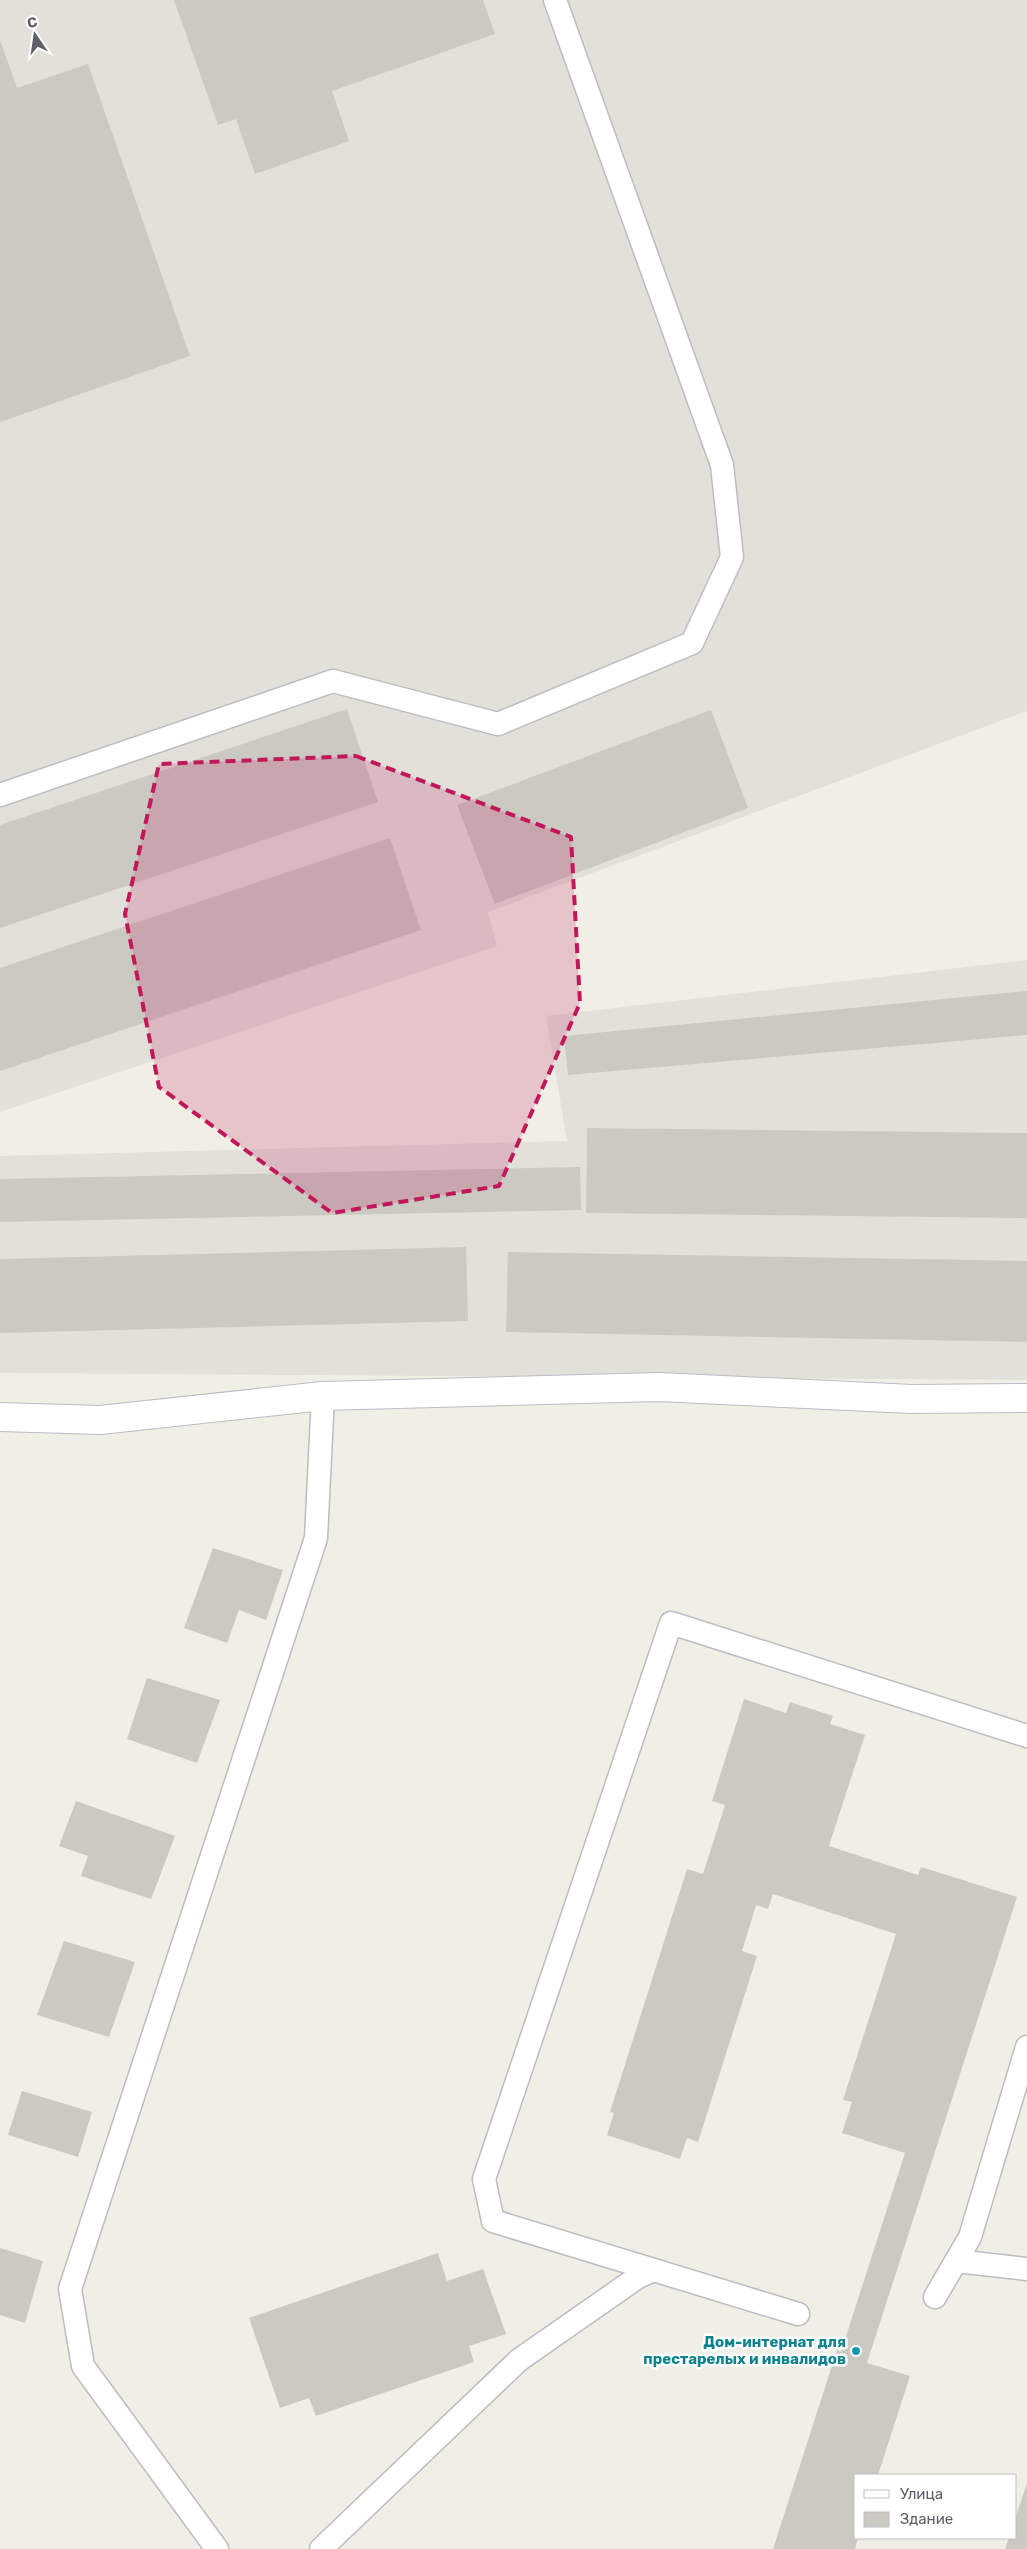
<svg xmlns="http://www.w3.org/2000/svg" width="1027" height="2549" viewBox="0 0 1027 2549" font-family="Rubik,sans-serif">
<rect width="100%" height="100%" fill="#f0efe6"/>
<g fill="#e1e1da">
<path d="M0,0h1027v711l-539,201 9,34 -497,166z"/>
<path d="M1027,960v420l-1027,-7v-217l567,-15 -21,-125z"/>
</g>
<g fill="#cbcac2">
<path d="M174,0h309l12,34 -163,57 17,50 -94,33 -19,-55 -18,6z"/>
<path d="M0,40l17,48 71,-24 102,292 -190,66z"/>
<path d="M347,709l31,93 -378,126v-103z"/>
<path d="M711,710l37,98 -253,96 -38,-99z"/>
<path d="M390,838l31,92 -421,141v-103z"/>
<path d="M1027,991v44l-459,40 -4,-39z"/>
<path d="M587,1128l440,5v85l-441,-5z"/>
<path d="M580,1167l1,43 -581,12v-43z"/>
<path d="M466,1247l2,74 -468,12v-74z"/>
<path d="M508,1252l519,9v81l-521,-10z"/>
<path d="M213,1548l70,22 -17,50 -27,-10 -12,33 -43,-15z"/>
<path d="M147,1678l73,22 -23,63 -70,-24z"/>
<path d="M744,1699l42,14 4,-11 43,14 -3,8 35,11 -36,111 89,29 3,-8 96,30 -150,466 43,13 -32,99h-22v63h2l-3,11h-82l64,-199 4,2 64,-199 -63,-20 10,-31 -9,-2 53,-166 -123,-40 -5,15 -12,-4 -14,46 15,5 -59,186 -11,-4 -7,21 -73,-24 7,-22 -4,-1 77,-243 16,5 22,-69 -13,-4z"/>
<path d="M76,1801l99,35 -24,63 -70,-23 7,-20 -29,-10z"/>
<path d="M64,1941l71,21 -26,75 -72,-22z"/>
<path d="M22,2091l70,21 -14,45 -70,-22z"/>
<path d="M0,2248l43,13 -18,62 -25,-8z"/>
<path d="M438,2253l9,28 36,-12 23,65 -37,12 5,16 -158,54 -7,-18 -29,10 -31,-90z"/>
<path d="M1027,2483v66h-22l4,-11h7v-22z"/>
</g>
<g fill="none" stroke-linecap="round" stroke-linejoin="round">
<defs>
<g id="lane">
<path d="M0,795l333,-114 165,43 194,-81 40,-86 -10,-92 -167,-465"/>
<path d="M956,2261l71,8"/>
<path d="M935,2297l35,-60 57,-190"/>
<path d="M798,2314l-305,-93 -9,-42 187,-556 356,113"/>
<path d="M217,2549l-134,-183 -13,-77 246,-751 7,-142"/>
<path d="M321,2549l198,-189 119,-83 16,-7"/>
</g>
<path id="street" d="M0,1417l100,3 223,-24 336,-9 253,12 115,-1"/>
</defs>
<use href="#lane" stroke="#babdc2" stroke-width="25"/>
<use href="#street" stroke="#babdc2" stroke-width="30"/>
<use href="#lane" stroke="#fff" stroke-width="22"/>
<use href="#street" stroke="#fff" stroke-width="28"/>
</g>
<path fill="#c2185b" fill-opacity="0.2" stroke="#c2185b" stroke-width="4" stroke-dasharray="10 6" stroke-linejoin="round" d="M356,756l215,81 9,166 -81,183 -167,27 -173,-126 -34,-173 34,-150z"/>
<circle fill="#0f9aa8" stroke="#fff" stroke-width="2" cx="856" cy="2351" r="5"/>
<g text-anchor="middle" stroke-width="5" stroke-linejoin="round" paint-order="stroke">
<g font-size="15" font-weight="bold" fill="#0d838f" stroke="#fff" text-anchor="end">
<text x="846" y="2347">Дом-интернат для<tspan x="846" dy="17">престарелых и инвалидов</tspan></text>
</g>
</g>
<rect x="854" y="2474" width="162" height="65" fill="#ffffff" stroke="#bec0c2"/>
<rect x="864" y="2490" width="25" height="8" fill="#ffffff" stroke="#bec0c2"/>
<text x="900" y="2499" font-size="15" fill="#5d6167">Улица</text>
<rect x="864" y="2512" width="25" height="15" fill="#cbcac2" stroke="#bec0c2"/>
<text x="900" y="2524" font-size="15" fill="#5d6167">Здание</text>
<g transform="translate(35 35) rotate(347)" stroke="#ffffff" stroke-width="4" paint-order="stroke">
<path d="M0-4L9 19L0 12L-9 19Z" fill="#5d6167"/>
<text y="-8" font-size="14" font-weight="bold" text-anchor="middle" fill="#5d6167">С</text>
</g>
</svg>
